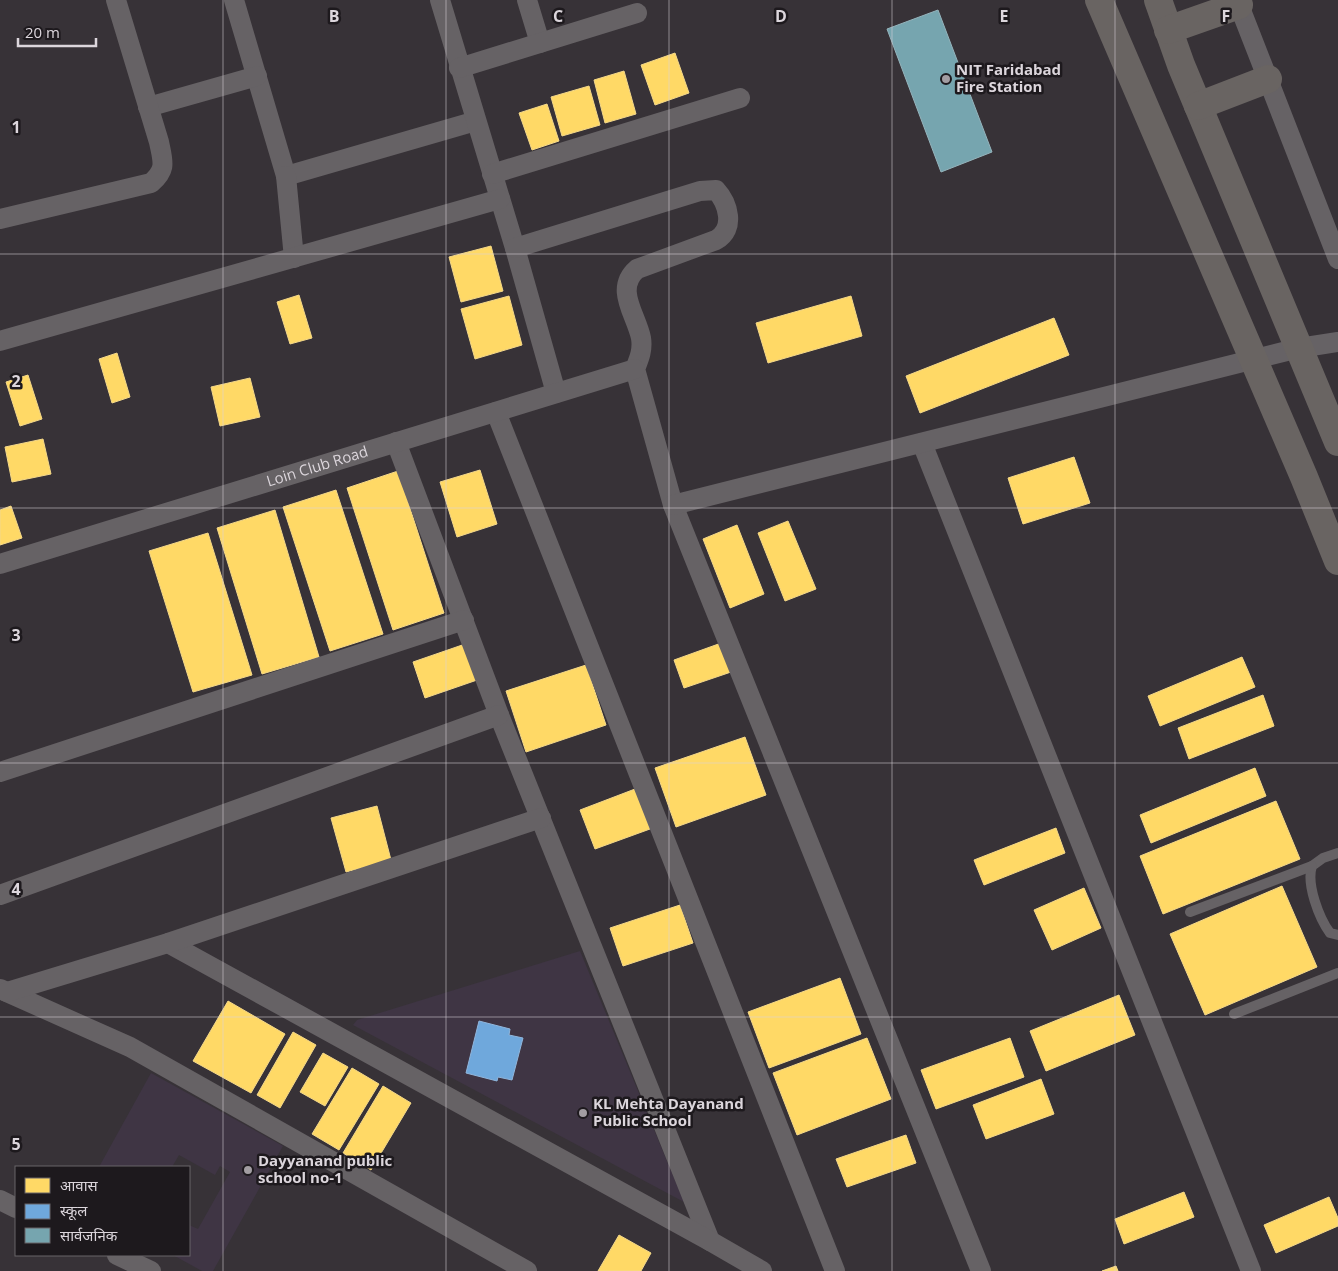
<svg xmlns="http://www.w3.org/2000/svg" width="1338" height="1271" viewBox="0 0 1338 1271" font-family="'Open Sans','Noto Sans Devanagari',sans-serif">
<rect width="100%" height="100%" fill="#373237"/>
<g fill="#3f3544">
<path d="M580,951l104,251 -331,-177 4,-5z"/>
<path d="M151,1073l132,73 -70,125h-11l-29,-16h16v-30l9,4 32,-57 -10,-6 -5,9 -36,-20 -7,12h-73z"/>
</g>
<g fill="#ffd966" stroke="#f4d889">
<path d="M675,53l14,40 -34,12 -14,-40z"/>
<path d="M624,71l12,43 -31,9 -11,-43z"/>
<path d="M589,86l11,39 -38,11 -11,-39z"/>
<path d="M547,104l12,37 -27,9 -13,-37z"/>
<path d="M491,246l12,45 -42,11 -12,-45z"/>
<path d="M299,295l13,43 -22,6 -13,-42z"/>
<path d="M509,296l13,49 -47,14 -14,-50z"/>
<path d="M851,296l11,40 -94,27 -12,-40z"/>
<path d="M1054,318l15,37 -149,58 -14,-37z"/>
<path d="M117,353l13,44 -18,6 -13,-44z"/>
<path d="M28,375l14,44 -22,7 -14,-44z"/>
<path d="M250,378l10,39 -40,9 -9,-39z"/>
<path d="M43,439l8,35 -39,8 -7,-35z"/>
<path d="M1074,457l16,46 -67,21 -15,-46z"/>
<path d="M480,470l17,54 -40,13 -17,-55z"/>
<path d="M398,471l46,142 -51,17 -46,-142z"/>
<path d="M336,490l47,144 -53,17 -47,-144z"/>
<path d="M11,506l11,32 -22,7v-35z"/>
<path d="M275,510l44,147 -57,17 -45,-146z"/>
<path d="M788,521l28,68 -31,12 -27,-68z"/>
<path d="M737,525l27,69 -34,14 -27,-69z"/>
<path d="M208,533l44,142 -59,17 -44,-141z"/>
<path d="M724,642l10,29 -50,17 -10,-28z"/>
<path d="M468,643l12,36 -55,19 -12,-36z"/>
<path d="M1242,657l13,30 -95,39 -12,-30z"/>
<path d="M586,665l20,60 -80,27 -20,-61z"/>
<path d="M1263,695l11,31 -85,33 -11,-31z"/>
<path d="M745,737l21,58 -90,32 -21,-59z"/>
<path d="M1255,768l11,28 -115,47 -11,-28z"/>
<path d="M635,789l15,40 -55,20 -15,-39z"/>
<path d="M1276,801l24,58 -137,55 -23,-58z"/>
<path d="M377,806l14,54 -45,12 -15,-54z"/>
<path d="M1056,828l9,25 -81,32 -10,-25z"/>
<path d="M1282,886l35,81 -112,48 -35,-81z"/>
<path d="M1084,888l17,40 -49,22 -18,-40z"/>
<path d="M680,905l13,38 -70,23 -13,-38z"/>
<path d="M840,978l21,56 -92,34 -21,-56z"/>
<path d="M1119,995l16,40 -89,36 -16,-40z"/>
<path d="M228,1001l57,33 -34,59 -58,-32z"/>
<path d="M293,1032l23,13 -36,63 -23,-13z"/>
<path d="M867,1038l24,61 -94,36 -24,-62z"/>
<path d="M1010,1038l14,39 -88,32 -15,-39z"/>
<path d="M323,1053l25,14 -23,39 -25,-14z"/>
<path d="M352,1068l27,16 -40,66 -27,-16z"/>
<path d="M1041,1079l13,35 -68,25 -13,-34z"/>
<path d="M383,1086l28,17 -40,67 -28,-17z"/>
<path d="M906,1135l10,28 -69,24 -11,-28z"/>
<path d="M1184,1192l10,25 -70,27 -9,-25z"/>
<path d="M1329,1197l9,21v8l-62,27 -12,-28z"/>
<path d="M619,1235l32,18 -10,18h-43z"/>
<path d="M1116,1266l2,5h-16z"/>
</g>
<path fill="#6fa8dc" stroke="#90b6dc" d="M479,1021l31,8 -1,6 14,3 -11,42 -14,-3 -1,4 -31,-8z"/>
<path fill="#76a5af" stroke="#95b4bc" d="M938,10l54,142 -51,20 -54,-143z"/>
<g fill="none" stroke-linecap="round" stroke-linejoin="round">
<g stroke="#666265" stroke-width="10">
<path d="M1338,853l-15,5 -11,8c-6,18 7,52 18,67l8,2"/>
<path d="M1190,912l122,-46"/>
<path d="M1234,1014l104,-41"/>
</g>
<g stroke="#666265" stroke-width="20">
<path d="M234,0l52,176 190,-55"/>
<path d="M440,0l75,248 41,145"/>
<path d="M527,0l13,43"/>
<path d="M1237,0l101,259"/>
<path d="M459,68l178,-55"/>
<path d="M148,107l109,-31"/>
<path d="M492,174l248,-76"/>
<path d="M286,176l8,82"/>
<path d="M0,219l151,-36c16,-14 12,-21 8,-41l-43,-142"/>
<path d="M515,248l185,-57 16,-1c12,13 20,39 0,50l-79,29c-23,20 -1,45 4,69 2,12 -2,21 -6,31l38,136 308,766"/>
<path d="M0,341l500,-142"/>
<path d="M496,412l339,859"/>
<path d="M396,442l103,273 211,526"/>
<path d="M922,443l329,828"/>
<path d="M673,505l626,-157 39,-6"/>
<path id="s1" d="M0,564l635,-195"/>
<path d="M0,772l464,-152"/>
<path d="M0,895l499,-180"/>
<path d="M168,943l542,298 52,30"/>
<path d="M0,989l130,58 397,224"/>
<path d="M7,992l161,-49 373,-125"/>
<path d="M0,1200l16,8"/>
<path d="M117,1255l34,16"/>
</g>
<g stroke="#696462" stroke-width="28">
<path d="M1099,0l205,477 34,84"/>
<path d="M1158,0l23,65 157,377"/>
<path d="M1168,30l71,-25"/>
<path d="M1198,106l70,-27"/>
</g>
</g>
<path fill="none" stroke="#dcd6dc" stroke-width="1" stroke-opacity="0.55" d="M223,0v1271M446,0v1271M669,0v1271M892,0v1271M1115,0v1271M0,254h1338M0,508h1338M0,763h1338M0,1017h1338"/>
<g fill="#a29da2" stroke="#1d191d" stroke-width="2">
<circle cx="946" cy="79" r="5"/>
<circle cx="583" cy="1113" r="5"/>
<circle cx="248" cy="1170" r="5"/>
</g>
<g text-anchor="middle" stroke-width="5" stroke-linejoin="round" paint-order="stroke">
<g font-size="15" font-weight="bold" fill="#dcd6dc" stroke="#1d191d" text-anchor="start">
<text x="956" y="75">NIT Faridabad<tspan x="956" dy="17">Fire Station</tspan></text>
<text x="593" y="1109">KL Mehta Dayanand<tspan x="593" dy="17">Public School</tspan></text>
<text x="258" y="1166">Dayyanand public<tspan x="258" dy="17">school no-1</tspan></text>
</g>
<g font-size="15" fill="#dcd6dc" stroke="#1d191d">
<text dy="5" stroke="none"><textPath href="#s1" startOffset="332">Loin Club Road</textPath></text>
</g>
</g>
<g font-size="16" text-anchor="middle" font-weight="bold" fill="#dcd6dc" stroke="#1d191d" stroke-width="5" stroke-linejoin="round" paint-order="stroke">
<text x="334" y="22">B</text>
<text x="558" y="22">C</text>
<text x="781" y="22">D</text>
<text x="1004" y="22">E</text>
<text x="1226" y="22">F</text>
<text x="16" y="133">1</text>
<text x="16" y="387">2</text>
<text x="16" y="641">3</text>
<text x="16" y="895">4</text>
<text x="16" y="1150">5</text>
</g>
<rect x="15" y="1166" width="175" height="90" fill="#1d191d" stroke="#696569"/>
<rect x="25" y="1178" width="25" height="15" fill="#ffd966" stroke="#696569"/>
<text x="60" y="1191" font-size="15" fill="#dcd6dc">आवास</text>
<rect x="25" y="1204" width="25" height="15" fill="#6fa8dc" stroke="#696569"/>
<text x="60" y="1216" font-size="15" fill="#dcd6dc">स्कूल</text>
<rect x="25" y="1228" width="25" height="15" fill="#76a5af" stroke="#696569"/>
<text x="60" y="1241" font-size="15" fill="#dcd6dc">सार्वजनिक</text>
<path d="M18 38v8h78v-8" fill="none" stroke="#dcd6dc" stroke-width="2.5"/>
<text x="25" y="38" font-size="15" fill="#dcd6dc" stroke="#1d191d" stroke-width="4" paint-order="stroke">20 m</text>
</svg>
